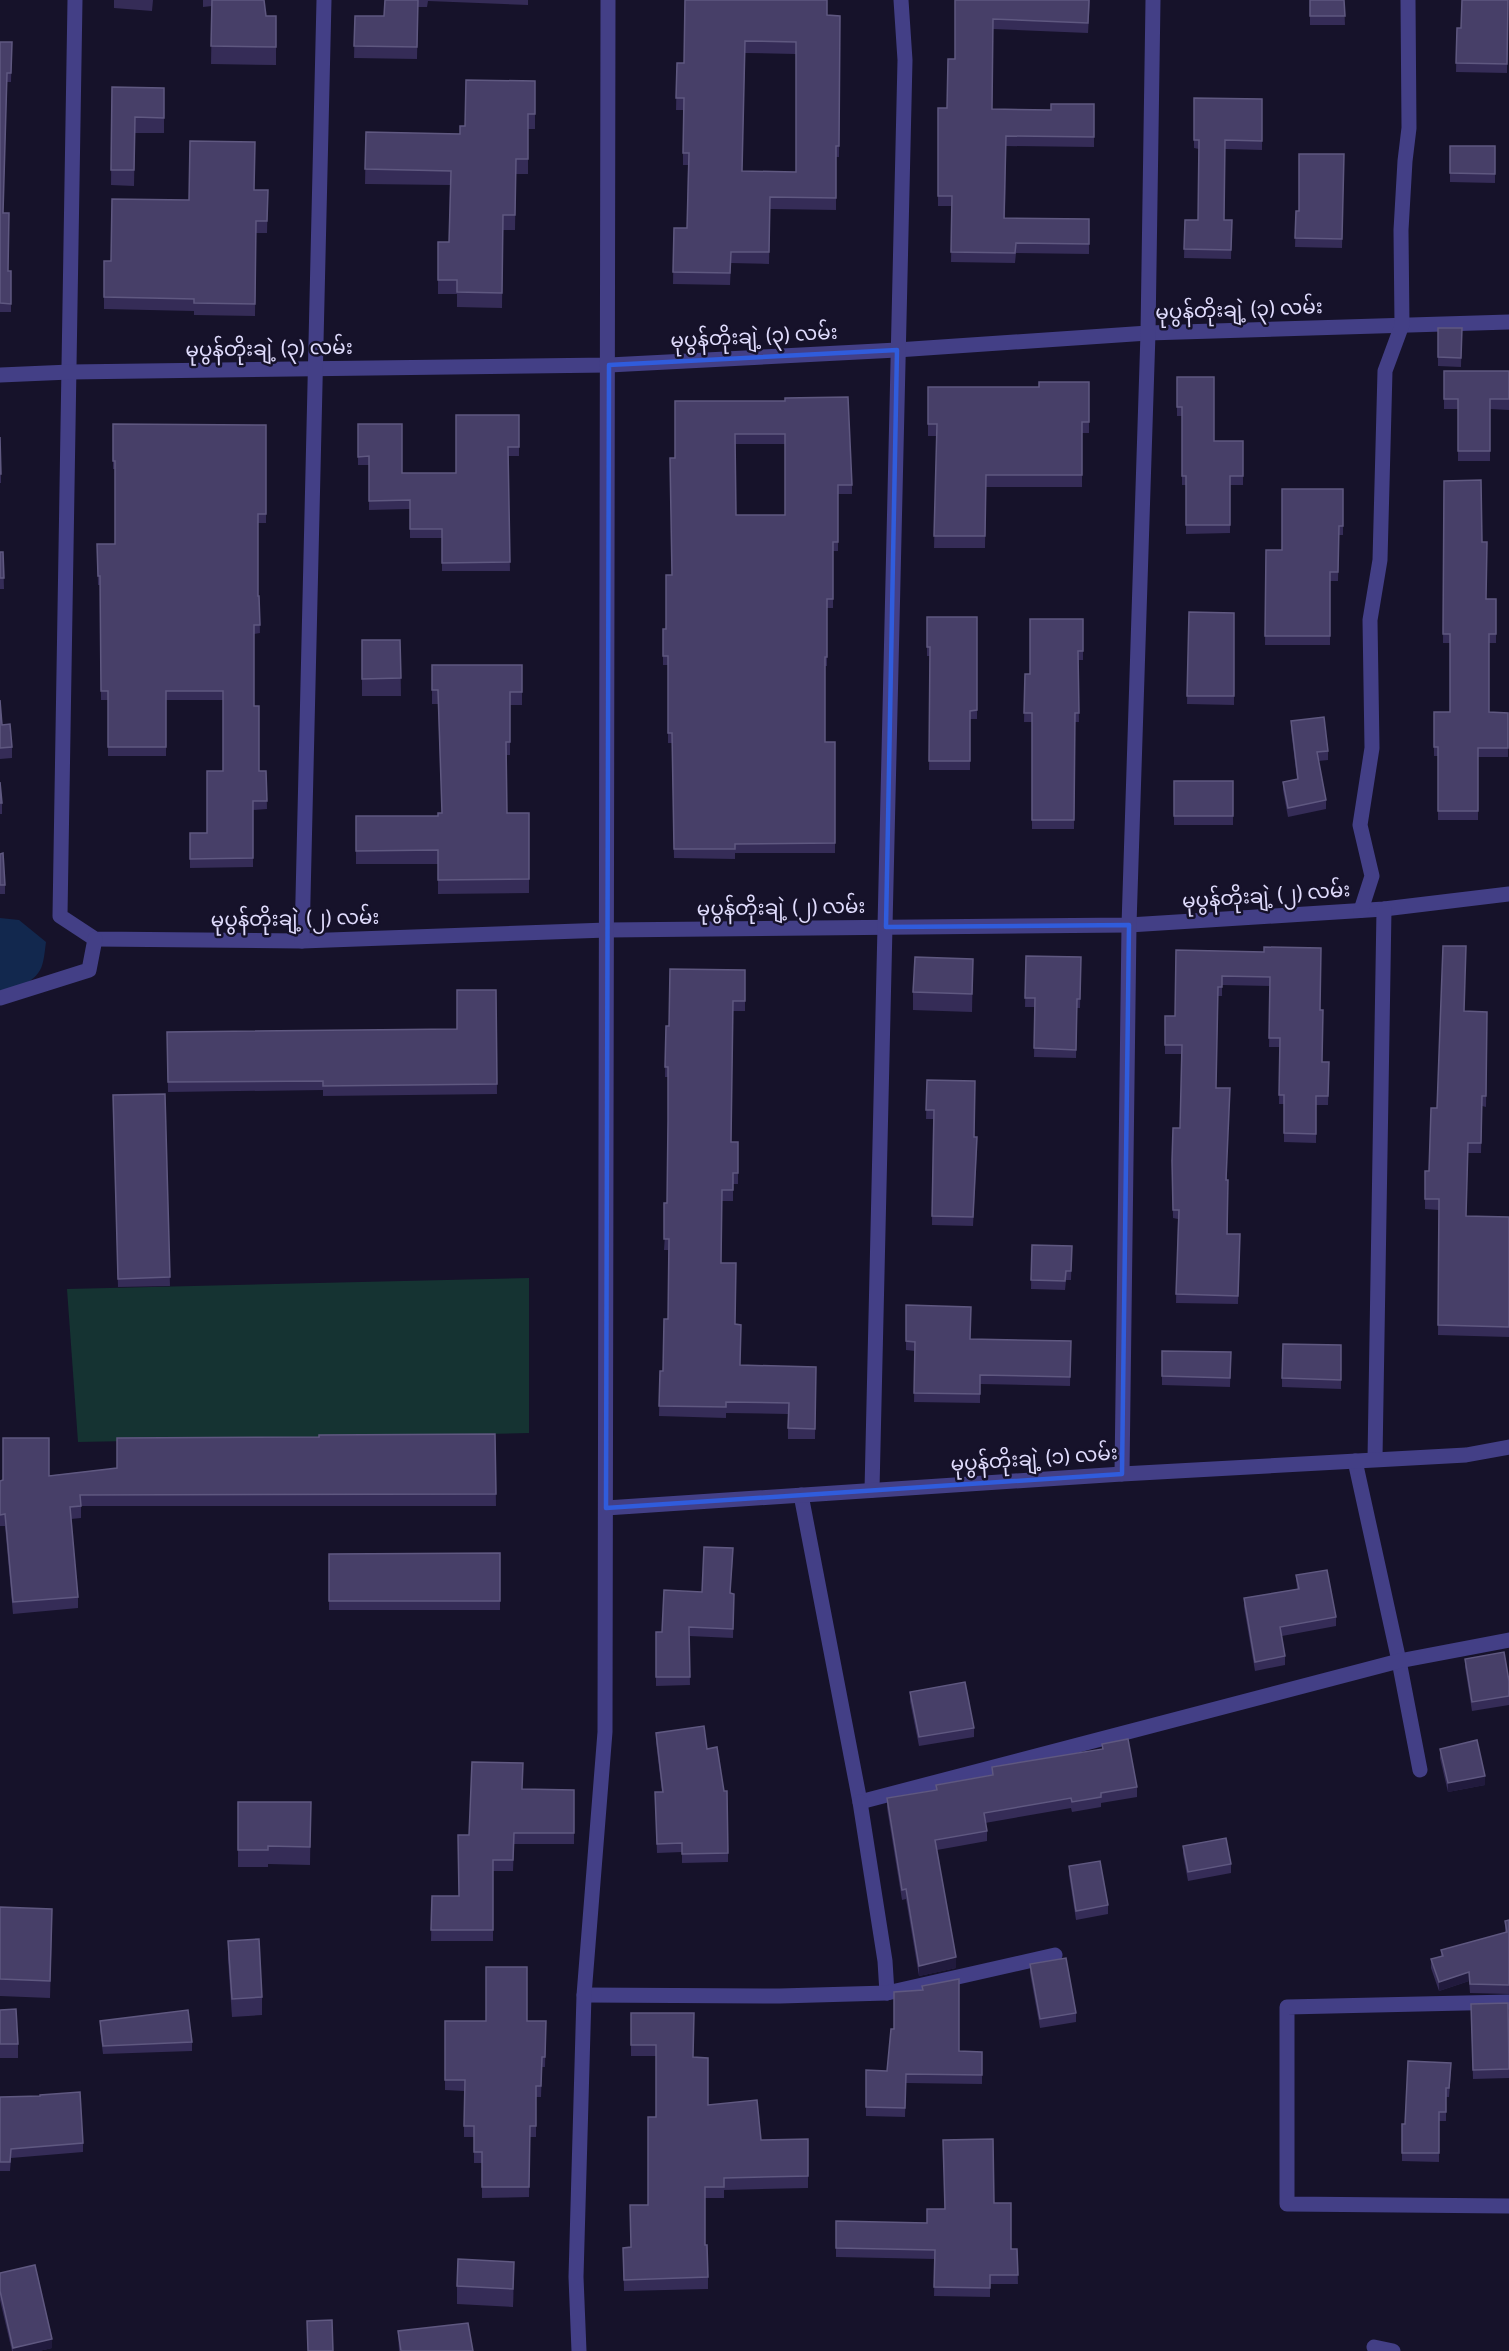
<svg xmlns="http://www.w3.org/2000/svg" width="1509" height="2351" viewBox="0 0 1509 2351" font-family="Cabin,'Noto Sans Myanmar',sans-serif">
<rect width="100%" height="100%" fill="#16122a"/>
<path fill="#153332" d="M529,1278v155l-451,9 -11,-153z"/>
<path fill="#12284e" d="M0,918l19,2 27,22c-3,22 -2,32 -23,43 -9,5 -13,7 -23,6z"/>
<g fill="none" stroke-linecap="round" stroke-linejoin="round">
<g stroke="#433f86" stroke-width="15">
<path d="M75,0l-15,916 35,23 207,2 305,-11 522,-5 255,-16 125,-15"/>
<path d="M0,375l70,-3 539,-7 288,-15 251,-17 361,-11"/>
<path d="M1361,910l11,-34 -12,-51 12,-77 -2,-128 10,-60 5,-189 17,-46 -1,-95 4,-69 4,-33 -1,-128"/>
<path d="M302,941l22,-941"/>
<path d="M0,998l89,-28 6,-31"/>
<path d="M1375,1459l9,-550"/>
<path d="M1355,1461l44,200 21,109"/>
<path d="M1122,1474l7,-549 19,-592 5,-333"/>
<path d="M872,1490l33,-1430 -4,-60"/>
<path d="M801,1495l59,307 539,-141 110,-21"/>
<path d="M606,1508l516,-34 344,-19 43,-8"/>
<path d="M860,1802l25,159 2,32"/>
<path d="M584,1995l196,1 107,-3 168,-38"/>
<path d="M1509,2002l-222,5v197l222,2"/>
<path d="M1374,2347l19,4"/>
<path d="M579,2351l-3,-74 8,-282 21,-263 3,-1732"/>
</g>
</g>
<g fill="#352c57" fill-rule="evenodd">
<path d="M114,0h39l-1,11 -38,-3z"/>
<path d="M203,0h61l2,16h10v49l-65,-1 1,-58 -9,1z"/>
<path d="M385,0h143v5l-100,-4 -1,6h-9l-1,52 -63,-1 1,-42h29z"/>
<path d="M685,0l142,15 13,1 -1,141h-3v53l-66,-1 -1,55 -38,-1 -1,22 -57,-1 1,-56h13l1,-63h-5v-55h-7l1,-47h7zM745,53l51,1v118l-54,-1z"/>
<path d="M955,0h135l-2,33 -95,-4 -1,80 59,1 43,-6v43l-88,-1 -1,72 84,1v35l-73,-1 -1,10 -64,-1 1,-56h-14v-98h9l8,-49z"/>
<path d="M1310,0h34l1,25h-35z"/>
<path d="M1508,0l-1,73 -51,-1 1,-44h4z"/>
<path d="M0,42h12l-1,40h-4l-4,131 5,58h3v41h-11z"/>
<path d="M535,81v48h-7v45h-12l-1,56h-12l-1,78 -45,-1v-13h-19v-52h11l1,-57 -85,-1 1,-52 94,2 5,-8z"/>
<path d="M112,87l52,1v45h-29l-1,53 -23,-1z"/>
<path d="M1194,98l68,1v51l-37,-1 -1,71h8l-1,39 -47,-1 1,-38h13l1,-71 -5,-1z"/>
<path d="M1450,146h45v37l-45,-1z"/>
<path d="M1344,154l-2,94 -47,-1 1,-36h3z"/>
<path d="M254,190h14l-1,43h-11l-1,83 -61,-1v-4l-90,-2v-48h7l78,-61z"/>
<path d="M1438,328h24l-1,39 -23,-1z"/>
<path d="M1444,371h65v39l-19,-1v52h-32v-52h-14z"/>
<path d="M1177,377l37,64h29v44h-13v48l-44,1v-49h-4v-69h-5z"/>
<path d="M1089,382v51h-7v54h-96l-1,61h-51l3,-112h-9v-49h111z"/>
<path d="M785,401l67,84v9h-14v57h-5v57h-6v58h-2v76h10v111h-100v6l-61,-1 -2,-115h-4v-78h-5v-36h3l6,-54 3,-117zM735,444h50v71h-49z"/>
<path d="M519,415v41h-11l2,115h-68v-33h-32v-29l-41,1v-45h-11v-41l44,49h54z"/>
<path d="M113,424l153,1v98h-8v73h1l1,37 -6,1v72l5,65h7l1,38 -14,1v57l-63,1v-35h17l16,-62v-71h-57v56h-58v-56h-7l-1,-115h-2l-1,-41h18v-75h-2z"/>
<path d="M0,437l1,37v9h-1z"/>
<path d="M1444,481l38,61 4,57h10v44h-7v69l19,1v44h-30v63h-40v-64h-4v-44h16v-69h-7z"/>
<path d="M1343,489v46h-4l-1,46h-8v64h-65l1,-95h16z"/>
<path d="M0,552h3l1,37h-4z"/>
<path d="M1189,612l45,1v92l-47,-1z"/>
<path d="M927,617h50v102h-7v51h-41l1,-114h-3z"/>
<path d="M1083,619v41h-5l1,62h-4l-1,107h-42v-107h-8l1,-48h5z"/>
<path d="M362,640h38l1,56h-39z"/>
<path d="M432,665h90v40h-12v50h-4l1,58h22v80l-91,1v-30h-82v-48h82l4,-3 -4,-109h-6z"/>
<path d="M0,700l2,25 10,22v11l-12,1z"/>
<path d="M1291,721l37,30v9l-10,1 8,39v9l-38,8 -5,-27v-8l14,-3 -6,-49z"/>
<rect x="1174" y="781" width="59" height="44"/>
<path d="M0,782l2,21v11h-2z"/>
<path d="M0,854l5,31v9h-5z"/>
<path d="M1176,950l88,2 56,58 2,52 7,9 -1,34h-12v38l-32,-1v-38h-5l1,-57h-11l1,-61 -48,-1v11h-4l-2,92 11,92 1,54h12l-2,70 -62,-1 2,-84 -5,-1 -1,-57 8,-33 2,-74h-17v-9l10,-29z"/>
<path d="M1026,956l55,1 -1,51h-3l-1,50 -42,-1 1,-50h-10z"/>
<path d="M973,959l-1,53 -59,-2v-18z"/>
<path d="M745,970v41h-12l-2,131h7v42h-5v17h-11l-1,62 14,61 5,41 76,2 -1,72h-27v-25l-62,-1v5l-67,-2 1,-45h3l5,-52 1,-69h-5l3,-47 1,-77v-49h-3l1,-51h3z"/>
<path d="M496,990l1,104 -174,2v-6l-155,2 -1,-60 290,-3z"/>
<path d="M1465,1011l22,1 -1,95 -4,-1 -1,47h-13l-2,63 43,1v120l-71,-2 1,-125 -14,-1v-38h4l8,-63z"/>
<path d="M927,1080l48,57 2,9 -4,80 -41,-1 1,-106h-7z"/>
<path d="M165,1094l5,192 -52,1 -5,-192z"/>
<path d="M1032,1245l40,1 -1,34h-5l-1,10 -34,-1z"/>
<path d="M906,1305l65,34 100,2 -1,45 -90,-2v19l-66,-1 1,-51 -9,-1z"/>
<path d="M1341,1345v44l-59,-2v-9z"/>
<path d="M1162,1351l69,1 -1,35 -68,-2z"/>
<path d="M495,1434l1,72h-415v12l-10,1 7,78v11l-65,6 -8,-88h-5v-45l117,-13 202,-31z"/>
<path d="M500,1553v57h-171v-56z"/>
<path d="M733,1557l-3,36 4,1 -1,44 -44,-2 1,49 -34,1v-54h6l40,-40z"/>
<path d="M1296,1575l40,42v9l-54,10 3,20v9l-30,6 -11,-64v-9l53,-9z"/>
<path d="M1465,1659l44,22v24l-37,6 -7,-44z"/>
<path d="M910,1692l64,36v9l-55,9 -9,-45z"/>
<path d="M656,1733l51,16 21,104v9l-46,1v-11l-25,1 -2,-61h7l-6,-50z"/>
<path d="M1102,1744l35,43v10l-36,6v4l-29,5 -1,-4 -86,15 2,8v10l-50,9 19,118 -37,8 -13,-77 -4,1 -15,-92v-10l49,-8v-5l56,-10v-8l110,-17z"/>
<path d="M1440,1749l45,36 -37,7 -8,-34z"/>
<path d="M522,1789l52,1v54h-60l-1,27h-20v70h-62l1,-45h27l10,-61z"/>
<path d="M238,1802h73l-1,63 -42,-1v3h-30z"/>
<path d="M1183,1846l48,18v9l-43,8 -5,-27z"/>
<path d="M1069,1866l39,39v9l-32,6 -7,-45z"/>
<path d="M0,1907l52,19 -2,72 -50,-2z"/>
<path d="M1509,1920v74l-39,-1 -1,-12 -30,10 -8,-23v-9l10,-3v-6l64,-17v-12z"/>
<path d="M228,1941l34,56v18l-30,2 -4,-58z"/>
<path d="M1030,1964l46,49v9l-36,6 -10,-55z"/>
<path d="M922,1986l37,65 23,1v32l-76,-1 -1,34 -39,-1v-46l21,1 7,-42 28,-39z"/>
<path d="M0,2010l18,34v14h-18z"/>
<path d="M631,2013l62,44 15,48 53,35 47,-1v49l-84,2v8h-19v47l3,32v12l-84,2 -1,-43 8,-1 17,-42 8,-88v-61h-25z"/>
<path d="M1471,2013l38,27v38l-36,1z"/>
<path d="M100,2021l92,21v9l-89,3 -3,-24z"/>
<path d="M445,2021h101l-1,46h-3l-1,30h-5v40h-6l-1,60 -47,1v-35h-8v-26h-10v-46l-19,-1z"/>
<path d="M1451,2072l-2,25h-3v24h-7v41l-37,-1v-37h3z"/>
<path d="M0,2097l83,46v9l-72,6 -1,13h-10z"/>
<path d="M994,2203l17,46h6l1,35h-28v13l-56,-1 1,-37 -99,-2v-36l91,2 18,-14z"/>
<path d="M0,2273l52,75 -13,3h-27l-12,-51z"/>
<path d="M514,2280l-1,27 -56,-3v-18z"/>
<path d="M398,2331l75,20h-74z"/>
</g>
<g fill="#211a3d">
<path d="M1485,1776v9l-37,7v-9z"/>
<path d="M956,1957v11l-37,8v-10z"/>
<path d="M1469,1972v9l-30,10v-9z"/>
<path d="M514,2262v18l-1,27v-18z"/>
<path d="M52,2339v9l-13,3h-26v-3z"/>
</g>
<g fill="#473f68" stroke="#5f5880" stroke-width="1.5" fill-rule="evenodd">
<path d="M212,0h52l2,16h10v31l-65,-1z"/>
<path d="M385,0h33l-1,47 -63,-1 1,-30h29z"/>
<path d="M685,0h142v15l13,1 -1,130h-3v52l-66,-1 -1,55h-38l-1,21 -57,-1 1,-44h13l2,-75h-6l1,-55h-8l1,-35h7zM745,41l51,1v130l-54,-1z"/>
<path d="M955,0h134l-1,23 -95,-4 -1,90 59,1v-6h43v33l-88,-1 -2,82 85,1v25l-73,-1 -1,10 -64,-1 1,-56h-14v-88h9l1,-49h7z"/>
<path d="M1310,0h34l1,16h-35z"/>
<path d="M1462,0h46l-1,64 -51,-1 1,-35h4z"/>
<path d="M0,42h12l-1,31h-4l-4,140h6l-1,58h3v33l-11,-1z"/>
<path d="M466,80l69,1v33h-7v45h-12l-1,56h-12l-1,78 -45,-1v-12h-19v-38h11l2,-71 -86,-2 1,-37 94,2v-8h5z"/>
<path d="M112,87l52,1v30l-29,-1 -1,53h-23z"/>
<path d="M1194,98l68,1v42l-37,-1 -1,80h8l-1,30 -47,-1 1,-29h13l1,-80h-5z"/>
<path d="M190,141l65,1 -1,48h14l-1,31h-11l-1,83 -61,-1v-4l-90,-2v-36h7l1,-62 77,1z"/>
<path d="M1450,146h45v28l-45,-1z"/>
<path d="M1299,154h45l-2,85 -47,-1 1,-27h3z"/>
<path d="M1438,328h24l-1,30 -23,-1z"/>
<path d="M1444,371h65v28h-19v52h-32v-52h-14z"/>
<path d="M1177,377h37v64h29v35h-13v49h-44v-49h-4v-69h-5z"/>
<path d="M1039,382h50v40h-7v53h-96l-1,61h-51l3,-112h-9v-37h111z"/>
<path d="M848,397l4,88h-14v57h-5v57h-6v58h-2v85h10v101l-100,1v5h-61l-2,-116h-4v-77h-5v-27h3v-54h6l-2,-117h5v-57h110v-3zM735,434h50v81h-49z"/>
<path d="M456,415h63v32h-11l2,115 -68,1v-34h-32v-29l-41,1v-45l-11,1v-33h44v49h54z"/>
<path d="M113,424l153,1v89h-8v82h1l1,29h-6v81h5v65h7l1,30h-14v57l-63,1v-26h17v-62h16v-80h-57v56h-58v-56h-7l-1,-115h-2l-1,-32h18v-83h-2z"/>
<path d="M0,437l1,37h-1z"/>
<path d="M1481,480l1,62h5l-1,57h10v35h-7v78l19,1v35h-30v63h-40v-64h-4v-35h16v-78h-7l1,-153z"/>
<path d="M1282,489h61v37h-4l-1,46h-8v64h-65l1,-86h16z"/>
<path d="M0,552h3l1,26h-4z"/>
<path d="M1189,612l45,1v83h-47z"/>
<path d="M927,617h50v93l-7,1v50h-41l1,-114h-3z"/>
<path d="M1030,619h53v32h-5l1,62h-4l-1,107h-42v-107h-8l1,-39h5z"/>
<path d="M362,640h38l1,38 -39,1z"/>
<path d="M432,665h90v27h-12v50h-4l1,71h22v66l-91,1v-30l-82,1v-35h82v-3h4l-4,-123h-6z"/>
<path d="M0,700l2,25 8,-1 2,23 -12,1z"/>
<path d="M1324,717l4,34 -11,1 9,48 -38,8 -5,-26 15,-3 -7,-58z"/>
<rect x="1174" y="781" width="59" height="35"/>
<path d="M0,782l2,21h-2z"/>
<path d="M3,853l2,32h-5v-31z"/>
<path d="M1443,946h23l-2,65 23,1 -1,84h-4l-1,47h-13l-2,73 43,1v110l-71,-2 1,-126h-14v-28h4l2,-63h6z"/>
<path d="M1264,947l57,1 -1,62h3l-1,52h7l-1,34h-12v38l-32,-1v-38h-5l1,-57h-11l1,-61 -48,-1v11h-4l-2,101h14l-4,92h2l-1,54h13l-2,62 -62,-2 3,-84h-6l-1,-49 1,-33h7l2,-83h-17v-29h10l1,-66 88,2z"/>
<path d="M1026,956l55,1 -1,42h-3l-1,51 -42,-2 1,-50h-10z"/>
<path d="M915,957l58,2 -1,35 -59,-2z"/>
<path d="M670,969l75,1v31h-12l-2,141h7v31h-5v17h-11l-1,73h15l-1,61 6,1 -1,40 76,2 -1,62 -27,-1 1,-25 -63,-1v5l-67,-1 1,-35h3l1,-52h4l1,-80h-5v-36h3l1,-82v-54h-3l1,-41h3z"/>
<path d="M457,990h39l1,94 -174,2v-5l-155,1 -1,-50 290,-3z"/>
<path d="M927,1080l48,1 -1,56h3l-4,80 -41,-1 2,-106h-8z"/>
<path d="M165,1094l5,183 -52,2 -5,-184z"/>
<path d="M1032,1245l40,1 -1,25h-5l-1,10 -34,-1z"/>
<path d="M906,1305l65,2 -1,32 101,2 -1,36 -90,-2v19l-66,-1 1,-51 -9,-1z"/>
<path d="M1283,1344l58,1v35l-59,-2z"/>
<path d="M1162,1351l69,1 -1,26 -68,-2z"/>
<path d="M495,1434l1,60 -416,1 1,11 -11,1 8,90 -65,5 -8,-88 -5,1v-34l3,-1v-42h46v38l68,-8v-30l202,-1v-2z"/>
<path d="M704,1547l29,1 -3,45 4,1 -1,35 -44,-2 1,50h-34v-45h6l2,-42 38,2z"/>
<path d="M500,1553v48h-171v-47z"/>
<path d="M1327,1570l9,47 -56,10 5,29 -30,6 -11,-64 55,-9 -3,-14z"/>
<path d="M1504,1652l5,29v15l-37,6 -7,-43z"/>
<path d="M965,1682l9,46 -55,9 -9,-45z"/>
<path d="M704,1726l3,23 10,-2 7,44h3l1,62 -46,1v-11l-25,1 -2,-52h8l-7,-59z"/>
<path d="M1128,1739l9,48 -36,6v4l-29,5 -1,-4 -87,15 3,18 -52,9 21,117 -37,9 -13,-77 -4,1 -15,-92 50,-8 -1,-5 57,-10 -1,-8 111,-18 -1,-5z"/>
<path d="M1477,1740l8,36 -37,7 -8,-34z"/>
<path d="M472,1762l51,1 -1,26 52,1v43h-60l-1,27h-20v70h-62l1,-34h27l-1,-61h11z"/>
<path d="M238,1802h73l-1,45 -42,-1v4h-30z"/>
<path d="M1226,1838l5,26 -43,8 -5,-26z"/>
<path d="M1100,1861l8,44 -32,6 -7,-45z"/>
<path d="M0,1907l52,2 -2,72 -50,-2z"/>
<path d="M1509,1920v65l-39,-1 -1,-12 -30,10 -8,-23 12,-3 -2,-6 66,-18 -2,-11z"/>
<path d="M259,1939l3,58 -30,2 -4,-58z"/>
<path d="M1066,1958l10,55 -36,6 -10,-55z"/>
<path d="M486,1967h41v54h19l-1,36h-3l-1,29h-5v40h-6l-1,61h-47v-35h-8v-26h-10l1,-46h-20v-59h41z"/>
<path d="M959,1979v72l23,1v23l-76,-1 -1,34 -39,-1v-37l21,1 4,-42h3v-37l29,-2 -1,-4z"/>
<path d="M1508,2003l1,66 -36,1 -2,-66z"/>
<path d="M16,2009l2,35h-18v-34z"/>
<path d="M188,2010l4,32 -89,4 -3,-25z"/>
<path d="M631,2013h63l-1,44 15,1v47l49,-5 4,40 47,-1v37l-84,2v9h-19v58h2l1,32 -84,3 -1,-32 8,-1 -1,-42h18v-88h8v-72h-25z"/>
<path d="M1408,2061l43,2 -2,25h-3v24h-7v41h-37v-29h3z"/>
<path d="M80,2092l3,51 -72,6 -1,13h-10v-65l40,-1v-1z"/>
<path d="M993,2139l1,64h17v46h6l1,26h-28v13l-56,-1 1,-37 -99,-2v-27l91,2v-14h18l-2,-69z"/>
<path d="M458,2259l56,3 -1,27 -56,-3z"/>
<path d="M35,2265l17,74 -39,9 -13,-57v-18z"/>
<path d="M332,2320l1,31h-25l-1,-30z"/>
<path d="M468,2323l5,28h-72l-3,-20z"/>
</g>
<path fill="none" stroke="#305cdc" stroke-width="4.5" stroke-linejoin="round" d="M897,350l-11,577 243,-2 -7,549 -516,34 3,-1143z"/>
<g text-anchor="middle" stroke-width="5" stroke-linejoin="round" paint-order="stroke">
<g font-size="20" fill="#e0dcfd" stroke="#16122a">
<text transform="translate(1239 309) rotate(-2)" y="7">မုပွန်တိုးချဲ့ (၃) လမ်း</text>
<text transform="translate(754 336) rotate(-3)" y="7">မုပွန်တိုးချဲ့ (၃) လမ်း</text>
<text transform="translate(269 348) rotate(-1)" y="7">မုပွန်တိုးချဲ့ (၃) လမ်း</text>
<text transform="translate(1266 895) rotate(-4)" y="7">မုပွန်တိုးချဲ့ (၂) လမ်း</text>
<text transform="translate(781 907) rotate(-1)" y="7">မုပွန်တိုးချဲ့ (၂) လမ်း</text>
<text transform="translate(295 918) rotate(-1)" y="7">မုပွန်တိုးချဲ့ (၂) လမ်း</text>
<text transform="translate(1034 1458) rotate(-4)" y="7">မုပွန်တိုးချဲ့ (၁) လမ်း</text>
</g>
</g>
</svg>
